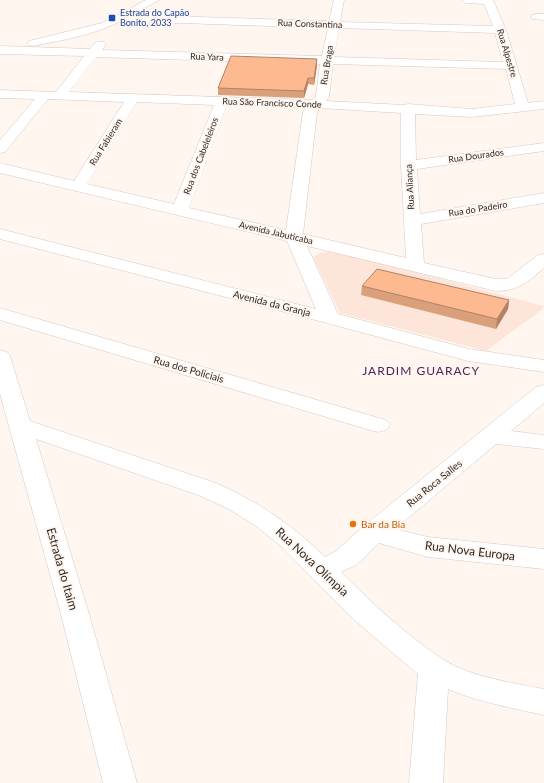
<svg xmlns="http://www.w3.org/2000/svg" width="544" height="783" viewBox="0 0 544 783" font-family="Lato,sans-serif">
<rect width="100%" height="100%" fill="#fff6f0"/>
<path fill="#fde6d9" d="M334,251l210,55v2l-58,43 -146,-38 -27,-56 7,-4z"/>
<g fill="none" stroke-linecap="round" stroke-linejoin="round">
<defs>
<g id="minor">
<path d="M146,0h13l-26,15 196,6 5,-21h10l-4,22 153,4 -9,-22 -18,-1 -5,-3h32l13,30 22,73 16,-2v8l-72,8 -57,-3 1,46 128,-17v8l-127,18 3,45 124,-21v10l-123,21 3,39 72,16h11l31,-24 6,-1v14c-17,14 -25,23 -48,23l-189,-45 31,68 131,35 75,11v12l-76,-11 -145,-39 -323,-83v-10l316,80 -29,-68 -287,-68v-10l74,18 50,-79 -76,-3 -43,53 -5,1v-13l35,-41 -35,-1v-8l56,2 28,-36 -84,-2v-8l90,3c4,-5 6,-9 14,-7l2,2 -4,6 220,6 6,-28 -207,-7c-27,14 -58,19 -88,25l-4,-1 -2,-2 2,-2 73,-18zM339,28l156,5 8,29 -169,-5zM96,57l224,7 -4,32 -3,4 -244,-8zM333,64l173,5 9,35 -43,5 -64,-5 -4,1 -78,-4 3,-4zM137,102l77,3 -40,99 -87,-20zM227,105l79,3 -3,4 -17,118 -97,-22zM320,108l81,5v53l5,92 -103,-24 14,-122z"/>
<path d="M536,14h8v6l-12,-1 -1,-2 1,-2z"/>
<path d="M0,308l386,112 4,5 -4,5 -8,2 -8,-2 -370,-110z"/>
<path d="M0,350l7,2 3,4 20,65 186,62c44,20 74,40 109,74l11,-6 29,-26 171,-138 8,-2v18l-33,28 33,4v14l-48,-5 -101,85 33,8 116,12v20l-116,-12 -49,-14 -23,22 -15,7c31,31 66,64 103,88 27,17 69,23 100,29v26c-32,-7 -66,-13 -96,-26l-5,94h-34l9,-109 -30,-25 -38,-33 -67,-68 -27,-22 -29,-18 -29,-13 -162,-56 53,175 48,169h-34l-42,-169 -61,-220z"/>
</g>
</defs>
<use href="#minor" stroke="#d7c8c0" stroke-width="1"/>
<use href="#minor" fill="#fff" fill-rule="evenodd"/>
</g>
<g fill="#daa07c">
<path d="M317,65l-3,20 -6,-1 -4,14 -86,-3v-7z"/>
<path d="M362,286l147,14 -1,9 -12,20 -135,-34z"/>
</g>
<g fill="#b18265">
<path d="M317,59v6l-3,20v-7z"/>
<path d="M308,78v6l-4,14v-7z"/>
<path d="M509,300l-1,9 -12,20 1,-10z"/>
</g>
<g fill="#fdba90" stroke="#b18265">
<path d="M231,56l86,3 -3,19h-6l-4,13 -86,-3z"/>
<path d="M377,269l132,31 -12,19 -135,-33z"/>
</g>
<rect fill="#1a4fb4" stroke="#fff6f0" stroke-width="1.5" x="108" y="14" width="8" height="8" rx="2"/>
<circle fill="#e8710a" stroke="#fff6f0" stroke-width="1.5" cx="353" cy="524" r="4"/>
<g text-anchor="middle" stroke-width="4" stroke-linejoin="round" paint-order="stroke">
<g font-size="9" fill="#164399" stroke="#fff6f0" text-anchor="start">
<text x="120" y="16">Estrada do Capão<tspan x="120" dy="10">Bonito, 2033</tspan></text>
</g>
<g font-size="9" fill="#2e2825" stroke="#fff6f0">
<text transform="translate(310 24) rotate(2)" y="3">Rua Constantina</text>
<text transform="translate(507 53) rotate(73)" y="3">Rua Alpestre</text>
<text transform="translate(207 57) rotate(2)" y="3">Rua Yara</text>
<text transform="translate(327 65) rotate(-81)" y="3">Rua Braga</text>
<text transform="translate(272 103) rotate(2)" y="3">Rua São Francisco Conde</text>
<text transform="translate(106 142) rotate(-58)" y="3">Rua Fabieram</text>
<text transform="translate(201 156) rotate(-69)" y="3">Rua dos Cabeleleiros</text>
<text transform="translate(476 156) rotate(-8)" y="3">Rua Dourados</text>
<text transform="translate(410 187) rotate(-93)" y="3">Rua Aliança</text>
<text transform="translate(478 209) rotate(-9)" y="3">Rua do Padeiro</text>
<text transform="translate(276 233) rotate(13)" y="3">Avenida Jabuticaba</text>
</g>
<g font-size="10" fill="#2e2825" stroke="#fff6f0">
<text transform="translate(272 303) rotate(14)" y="4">Avenida da Granja</text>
<text transform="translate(189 369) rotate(16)" y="4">Rua dos Policiais</text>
<text transform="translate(434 483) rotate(-39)" y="4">Rua Roca Salles</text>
</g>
<g font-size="10" fill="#c56008" stroke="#fff6f0" text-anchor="start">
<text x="361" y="528">Bar da Bia</text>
</g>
<g font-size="12" letter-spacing="1" fill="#4d2459" stroke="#fff6f0">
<text x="421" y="375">JARDIM GUARACY</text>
</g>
<g font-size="12" fill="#2e2825" stroke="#fff6f0">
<text transform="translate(470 551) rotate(7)" y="4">Rua Nova Europa</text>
<text transform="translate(312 562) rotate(43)" y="4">Rua Nova Olímpia</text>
<text transform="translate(62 569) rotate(74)" y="4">Estrada do Itaim</text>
</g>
</g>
</svg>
